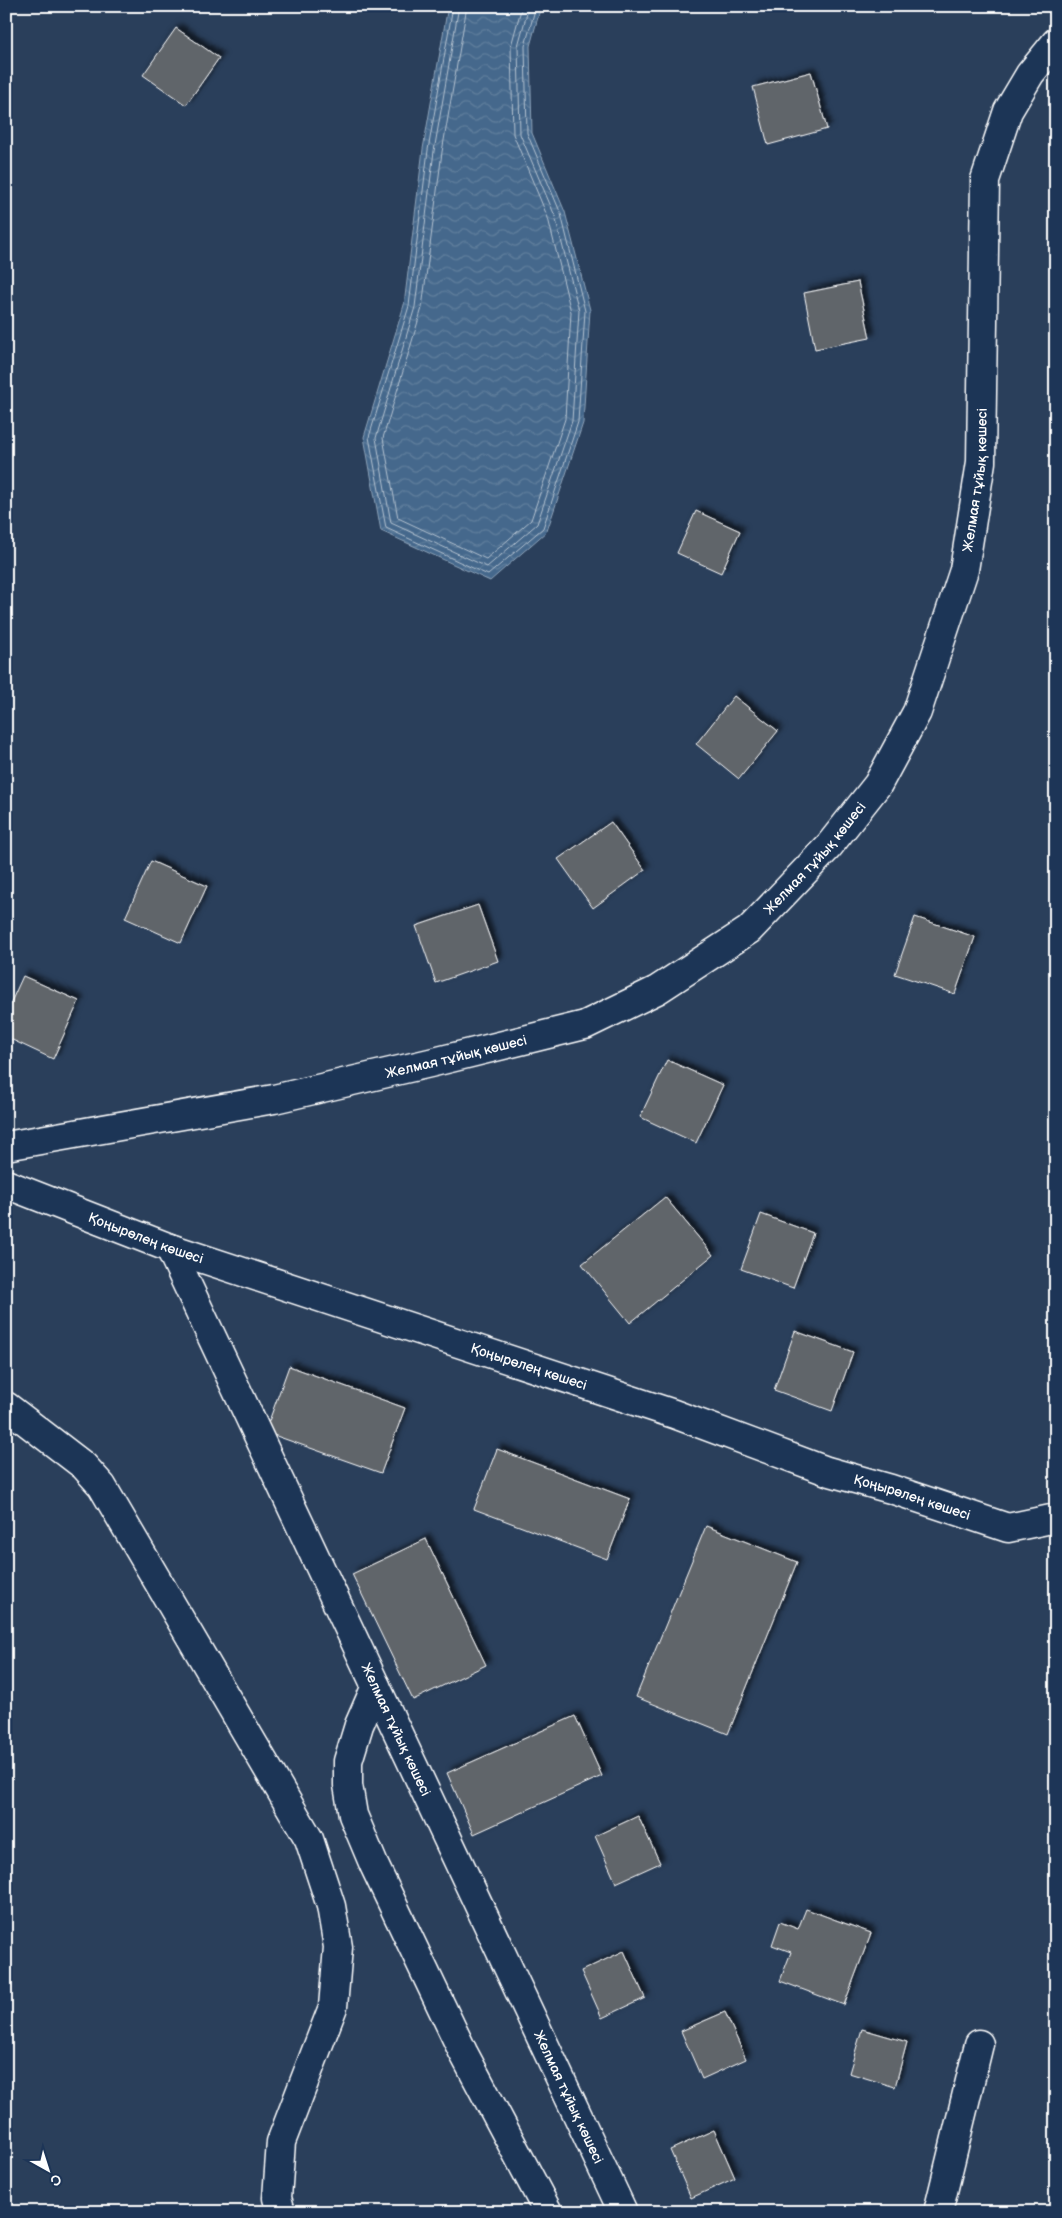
<svg xmlns="http://www.w3.org/2000/svg" width="1062" height="2218" viewBox="0 0 1062 2218" font-family="'Balsamiq Sans',sans-serif">
<defs>
<pattern id="water-waves" width="16" height="10" patternUnits="userSpaceOnUse" patternTransform="scale(1.25)"><rect width="16" height="10" fill="#45688c"/><path d="M0 5q4-4 8 0t8 0" fill="none" stroke="#617f9d"/></pattern>
<filter id="shadow"><feDropShadow dx="4.5" dy="-4.5" stdDeviation="2.5" flood-color="#0009"/></filter>
</defs>
<rect width="100%" height="100%" fill="#2a3f5b"/>
<filter id="ink" filterUnits="userSpaceOnUse"><feTurbulence type="fractalNoise" baseFrequency=".02" numOctaves="2"/><feDisplacementMap in="SourceGraphic" scale="10" xChannelSelector="R" yChannelSelector="G"/><feConvolveMatrix kernelMatrix="1 2 1 2 8 2 1 2 1" color-interpolation-filters="sRGB"/></filter>
<g filter="url(#ink)">
<path fill="url(#water-waves)" stroke="#8fa4ba" d="M448,6h93l-11,40 2,87 33,79 25,98 -7,113 -36,108 -57,50 -109,-50 -17,-94 40,-132 19,-156z"/>
<g fill="none" stroke-linecap="round" stroke-linejoin="round">
<g stroke="#b5c3d1" stroke-width="1">
<path d="M453,6l-25,144 -19,156 -40,131 17,91 102,47 55,-47 35,-106 7,-111 -24,-97 -34,-81 -2,-87 11,-40"/>
<path d="M459,6l-25,145 -19,156 -39,131 15,85 96,44 50,-43 35,-103 7,-110 -24,-95 -35,-82 -2,-88 11,-40"/>
<path d="M467,6l-25,146 -20,156 -39,130 15,80 88,41 45,-39 34,-101 6,-107 -23,-94 -35,-84 -2,-88 11,-40"/>
</g>
</g>
<g fill="#60656b" stroke="#fff" filter="url(#shadow)">
<path d="M176,28l43,30 -33,47 -43,-30z"/>
<path d="M811,72l16,57 -59,16 -15,-58z"/>
<path d="M858,282l12,56 -55,11 -11,-56z"/>
<path d="M696,511l44,20 -19,42 -44,-20z"/>
<path d="M734,696l44,35 -39,48 -43,-35z"/>
<path d="M611,822l34,48 -52,38 -35,-49z"/>
<path d="M151,861l56,25 -26,57 -56,-25z"/>
<path d="M478,905l20,56 -62,22 -20,-57z"/>
<path d="M915,917l60,20 -20,57 -60,-20z"/>
<path d="M23,976l56,25 -26,58 -47,-22v-24z"/>
<path d="M667,1060l56,25 -27,58 -56,-26z"/>
<path d="M665,1197l48,58 -83,68 -48,-59z"/>
<path d="M761,1214l52,19 -20,55 -52,-19z"/>
<path d="M795,1331l58,21 -21,59 -58,-21z"/>
<path d="M289,1366l116,42 -24,65 -116,-41z"/>
<path d="M497,1449l133,50 -23,60 -133,-50z"/>
<path d="M706,1526l91,36 -69,172 -92,-37z"/>
<path d="M426,1539l60,126 -73,35 -61,-126z"/>
<path d="M575,1716l27,60 -128,58 -27,-61z"/>
<path d="M638,1816l22,47 -44,20 -21,-47z"/>
<path d="M806,1909l65,24 -27,72 -64,-24 11,-29 -19,-7 8,-23 18,7z"/>
<path d="M624,1951l21,47 -43,20 -21,-47z"/>
<path d="M725,2012l21,47 -44,20 -21,-48z"/>
<path d="M862,2029l45,13 -12,45 -46,-14z"/>
<path d="M714,2130l21,48 -44,20 -21,-48z"/>
</g>
<g fill="none" stroke-linecap="round" stroke-linejoin="round">
<defs>
<g id="minor">
<path id="s1" d="M6,1146l268,-47 156,-36 155,-38 72,-35 92,-60 80,-84 49,-62 39,-72 47,-142 17,-108 4,-282 23,-69 22,-37 26,-32"/>
<path id="s2" d="M6,1184l164,64 504,166 153,57 64,18 117,39 48,-10"/>
<path id="s3" d="M170,1248l453,964"/>
<path d="M6,1406l78,60 18,20 207,353 22,67 7,41 -5,60 -52,135 -4,56 4,14"/>
<path d="M376,1686l-17,39 -11,36v24l5,30 21,50 89,187 85,160"/>
<path d="M938,2212l41,-168"/>
</g>
</defs>
<use href="#minor" stroke="#fff" stroke-width="31"/>
<use href="#minor" stroke="#1d3557" stroke-width="28"/>
</g>
</g>
<g text-anchor="middle" stroke-width="4" stroke-linejoin="round" paint-order="stroke">
<g font-size="14" fill="#fff" stroke="#1d3557">
<text dy="5" stroke="none"><textPath href="#s1" startOffset="1299">Желмая тұйық көшесі</textPath></text>
<text dy="5" stroke="none"><textPath href="#s1" startOffset="879">Желмая тұйық көшесі</textPath></text>
<text dy="5" stroke="none"><textPath href="#s1" startOffset="459">Желмая тұйық көшесі</textPath></text>
<text dy="5" stroke="none"><textPath href="#s2" startOffset="150">Қоңырөлең көшесі</textPath></text>
<text dy="5" stroke="none"><textPath href="#s2" startOffset="554">Қоңырөлең көшесі</textPath></text>
<text dy="5" stroke="none"><textPath href="#s2" startOffset="959">Қоңырөлең көшесі</textPath></text>
<text dy="5" stroke="none"><textPath href="#s3" startOffset="532">Желмая тұйық көшесі</textPath></text>
<text dy="5" stroke="none"><textPath href="#s3" startOffset="938">Желмая тұйық көшесі</textPath></text>
</g>
</g>
<rect width="1062" height="2218" fill="none" stroke="#1d3557" stroke-width="25"/>
<rect x="12" y="12" width="1037" height="2193" fill="none" stroke="#fff" stroke-width="2" filter="url(#ink)"/>
<g transform="translate(48 2170) rotate(141)" stroke="#1d3557" stroke-width="4" paint-order="stroke">
<path d="M0-4L9 19L0 12L-9 19Z" fill="#ffffff"/>
<text y="-8" font-size="14" font-weight="bold" text-anchor="middle" fill="#ffffff">С</text>
</g>
</svg>
